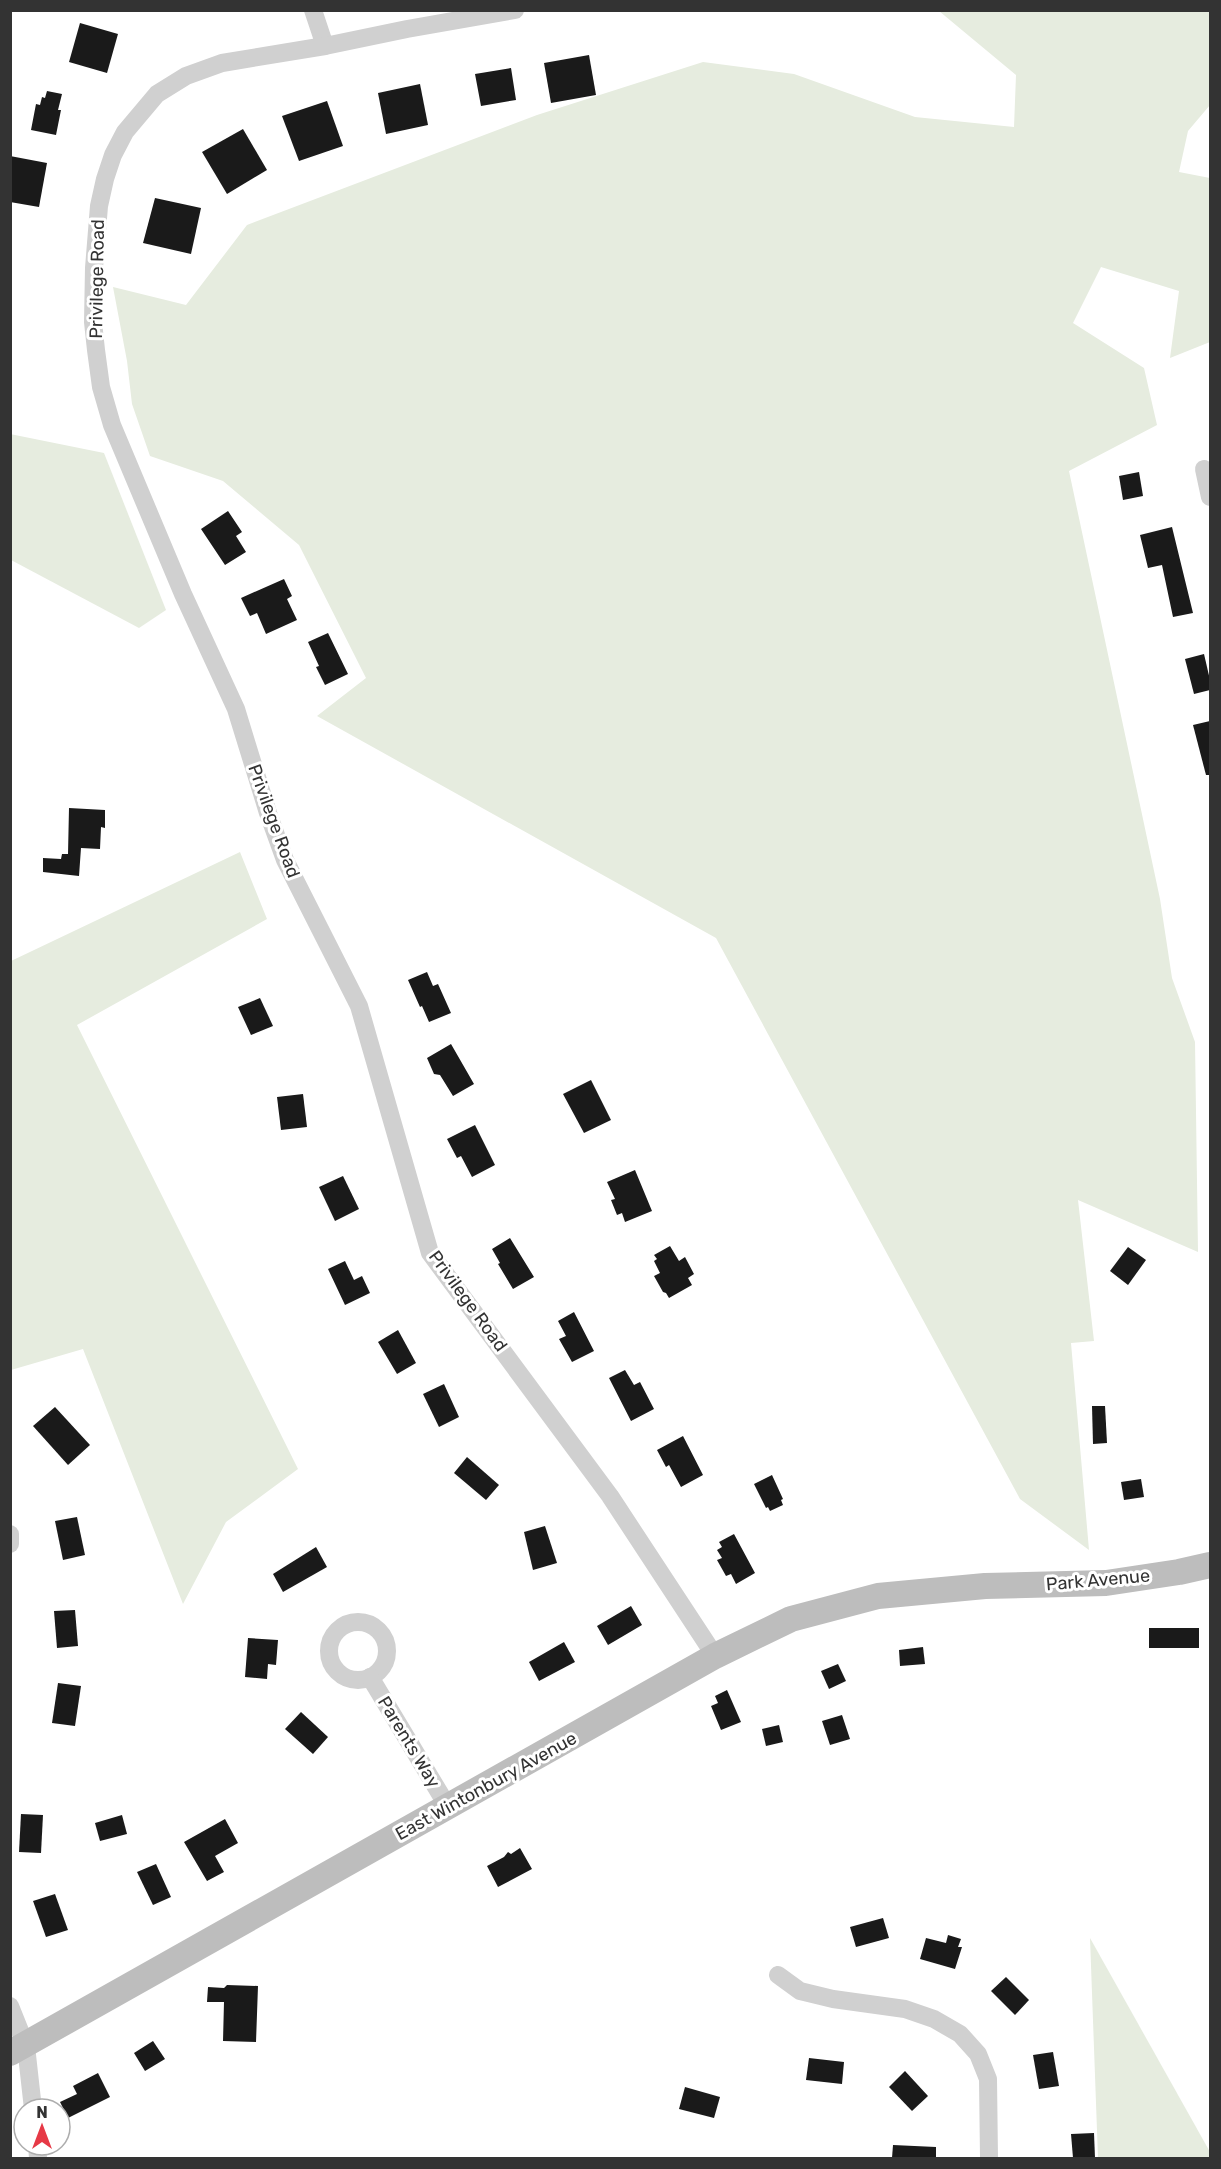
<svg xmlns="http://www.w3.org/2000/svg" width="1221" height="2169" viewBox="0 0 1221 2169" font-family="Rubik,sans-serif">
<rect width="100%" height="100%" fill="#fff"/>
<g fill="#e6ecdf">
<path d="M939,11h271v94l-22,26 -9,41 31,6v164l-40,16 9,-67 -78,-24 -28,56 71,45 13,57 -88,46 91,428 12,79 23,64 3,210 -120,-52 16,141 -23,2 18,207 -69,-51 -304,-561 -399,-222 49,-38 -67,-133 -76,-64 -73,-25 -18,-52 -5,-43 -14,-74 73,18 61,-80 290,-110 166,-53 91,12 121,43 99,10 2,-52z"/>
<path d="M10,434l94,19 62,157 -27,18 -128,-68z"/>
<path d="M240,852l27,67 -190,106 221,444 -72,53 -43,82 -100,-255 -72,21v-409z"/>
<path d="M1090,1938l120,214v6h-112z"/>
</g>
<g fill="#1a1a1a">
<path d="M80,23l38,11 -11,39 -38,-11z"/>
<path d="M589,55l7,40 -45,8 -7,-40z"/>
<path d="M511,68l5,32 -35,6 -6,-32z"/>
<path d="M420,84l8,41 -42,9 -8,-41z"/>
<path d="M47,91l15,3 -4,16h3l-5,25 -25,-5 5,-26 4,1 2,-8 3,1z"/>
<path d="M327,101l16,45 -44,15 -17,-45z"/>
<path d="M243,129l24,41 -40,24 -25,-42z"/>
<path d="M10,156l37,7 -8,44 -29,-5z"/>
<path d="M155,198l46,10 -10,46 -48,-11z"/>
<path d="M1139,472l4,24 -20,4 -4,-24z"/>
<path d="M228,511l14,21 -6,4 10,16 -21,13 -24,-36z"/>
<path d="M1172,527l21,86 -20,4 -11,-52 -14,3 -8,-33z"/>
<path d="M284,579l8,17 -5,3 10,21 -31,14 -9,-21 -7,3 -9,-18z"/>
<path d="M328,633l20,41 -23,11 -9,-18 3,-1 -11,-24z"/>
<path d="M1204,654l6,26v10l-16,4 -9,-35z"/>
<path d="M1210,721v54h-4l-13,-50z"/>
<path d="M69,808l36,2v18l-4,-1 -1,22 -19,-1 -2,28 -36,-4v-14l18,1 1,-5h6z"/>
<path d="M427,972l6,14 5,-2 13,29 -22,9 -7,-16 -2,1 -12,-27z"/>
<path d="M260,998l13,28 -22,9 -13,-28z"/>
<path d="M451,1044l23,40 -21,12 -13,-21 -6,-1 -7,-16z"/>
<path d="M591,1080l20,40 -27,13 -21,-39z"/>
<path d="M303,1094l4,33 -26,3 -4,-33z"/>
<path d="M475,1125l20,40 -23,12 -11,-21 -4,2 -10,-19z"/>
<path d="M635,1170l17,41 -27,11 -3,-9 -5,2 -6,-15 4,-1 -8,-17z"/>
<path d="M343,1176l16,33 -24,12 -16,-34z"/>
<path d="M510,1238l24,39 -21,12 -15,-25 2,-1 -8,-14z"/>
<path d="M670,1246l9,15 6,-4 9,17 -6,4 4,7 -23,13 -3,-5 -3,-1 -9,-16 6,-3 -6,-12 3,-2 -3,-4z"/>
<path d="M1128,1247l18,13 -18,25 -18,-14z"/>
<path d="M345,1261l9,19 8,-4 8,17 -25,12 -17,-36z"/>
<path d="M574,1312l20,39 -22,11 -13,-23 7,-3 -8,-15z"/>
<path d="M398,1330l18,33 -19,11 -19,-32z"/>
<path d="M625,1370l9,15 6,-3 14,27 -23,12 -22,-43z"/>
<path d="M444,1384l15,33 -20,10 -16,-33z"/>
<path d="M1092,1406h13l2,37 -14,1z"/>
<path d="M55,1407l35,38 -22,20 -35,-39z"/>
<path d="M683,1436l20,39 -22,12 -12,-22 -3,2 -9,-17z"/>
<path d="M467,1457l32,28 -13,15 -32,-27z"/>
<path d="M772,1475l11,24 -2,1 2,5 -13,6 -2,-4 -2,1 -12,-24z"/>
<path d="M1141,1479l3,18 -20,3 -3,-18z"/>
<path d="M77,1517l8,38 -22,5 -8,-39z"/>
<path d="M545,1526l12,37 -24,7 -9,-38z"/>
<path d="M734,1534l21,39 -19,11 -5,-10 -5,2 -9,-16 5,-2 -5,-8 5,-3 -3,-5z"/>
<path d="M316,1547l11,20 -44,25 -10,-18z"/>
<path d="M631,1606l11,19 -34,20 -11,-19z"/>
<path d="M75,1610l3,36 -21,2 -3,-37z"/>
<rect x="1149" y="1628" width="50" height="20"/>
<path d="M248,1638l30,2 -2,25 -8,-1 -1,15 -22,-2z"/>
<path d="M564,1642l11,20 -36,19 -10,-19z"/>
<path d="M923,1647l2,17 -25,2 -1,-16z"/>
<path d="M838,1664l8,17 -17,8 -8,-18z"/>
<path d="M58,1683l23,3 -6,40 -23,-3z"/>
<path d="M727,1690l14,32 -20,8 -10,-24 7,-3 -3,-7z"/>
<path d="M301,1712l27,25 -15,17 -28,-25z"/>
<path d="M842,1715l8,24 -20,6 -8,-24z"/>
<path d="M779,1725l4,17 -17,4 -4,-17z"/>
<path d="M21,1814l22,1 -2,38 -22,-1z"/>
<path d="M122,1815l5,19 -27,7 -5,-18z"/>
<path d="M225,1819l13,24 -23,13 9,16 -17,9 -23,-39z"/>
<path d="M520,1848l12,21 -34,18 -11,-21 17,-9 4,-5 3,2z"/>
<path d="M156,1864l15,33 -18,8 -16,-33z"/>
<path d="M55,1894l13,36 -22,7 -13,-36z"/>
<path d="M883,1918l6,20 -33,9 -6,-20z"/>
<path d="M948,1935l13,4 -3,8h4l-7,22 -35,-10 6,-21 20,5z"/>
<path d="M1006,1977l23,23 -14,15 -24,-24z"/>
<path d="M227,1985l31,1 -2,56 -33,-1 1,-39h-17l1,-15 16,1z"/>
<path d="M153,2041l12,18 -20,12 -11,-18z"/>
<path d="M1053,2052l6,34 -20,3 -6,-34z"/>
<path d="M809,2058l35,4 -2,22 -36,-4z"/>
<path d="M905,2071l23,25 -16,15 -23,-24z"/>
<path d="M98,2073l12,24 -42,21 -8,-16 17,-8 -4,-8z"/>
<path d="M685,2087l35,10 -6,21 -35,-9z"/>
<path d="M1094,2133l1,25h-22l-2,-24z"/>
<path d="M893,2145l43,2v11h-44z"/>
</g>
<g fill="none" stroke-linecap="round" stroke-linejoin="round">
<g stroke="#d0d0d0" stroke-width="18">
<path d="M313,10l12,36"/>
<path d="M515,10l-108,19 -82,17 -103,17 -36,13 -29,18 -32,38 -12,23 -8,24 -6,27 -5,62 -1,54 3,28 5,37 11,38 71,169 53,115 32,104 17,47 74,146 71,247 180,243 105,160"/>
<path d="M1204,469l6,28"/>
<path d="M10,1534v10"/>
<circle cx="358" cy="1651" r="29"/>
<path d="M370,1677l78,130"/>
<path d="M778,1975l22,16 33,8 72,10 29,10 26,15 18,20 10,25 1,79"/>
<path d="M10,2006l16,40 7,63"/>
<path d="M37,2145l1,13"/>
</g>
<path stroke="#bdbdbd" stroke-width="26" d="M10,2053l705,-397 76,-37 87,-23 107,-10 121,-3 73,-11 31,-7"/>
</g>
<g text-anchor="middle" stroke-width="6" stroke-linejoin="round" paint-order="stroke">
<g font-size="18" fill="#333" stroke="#fff">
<text transform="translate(97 279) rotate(-89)" y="6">Privilege Road</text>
<text transform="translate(274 821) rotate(70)" y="6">Privilege Road</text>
<text transform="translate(468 1301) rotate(54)" y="6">Privilege Road</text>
<text transform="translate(1098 1580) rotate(-5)" y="6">Park Avenue</text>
<text transform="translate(409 1742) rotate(59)" y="6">Parents Way</text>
<text transform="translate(486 1786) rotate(-29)" y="6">East Wintonbury Avenue</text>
</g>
</g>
<rect width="1221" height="2169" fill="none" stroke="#333333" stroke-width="24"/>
<g transform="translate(42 2127)"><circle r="28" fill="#ffffff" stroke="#adadad" stroke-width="1.5"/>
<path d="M0-4.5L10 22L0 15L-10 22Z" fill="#e63946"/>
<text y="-9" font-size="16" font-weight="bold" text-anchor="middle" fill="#333333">N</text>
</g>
</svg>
